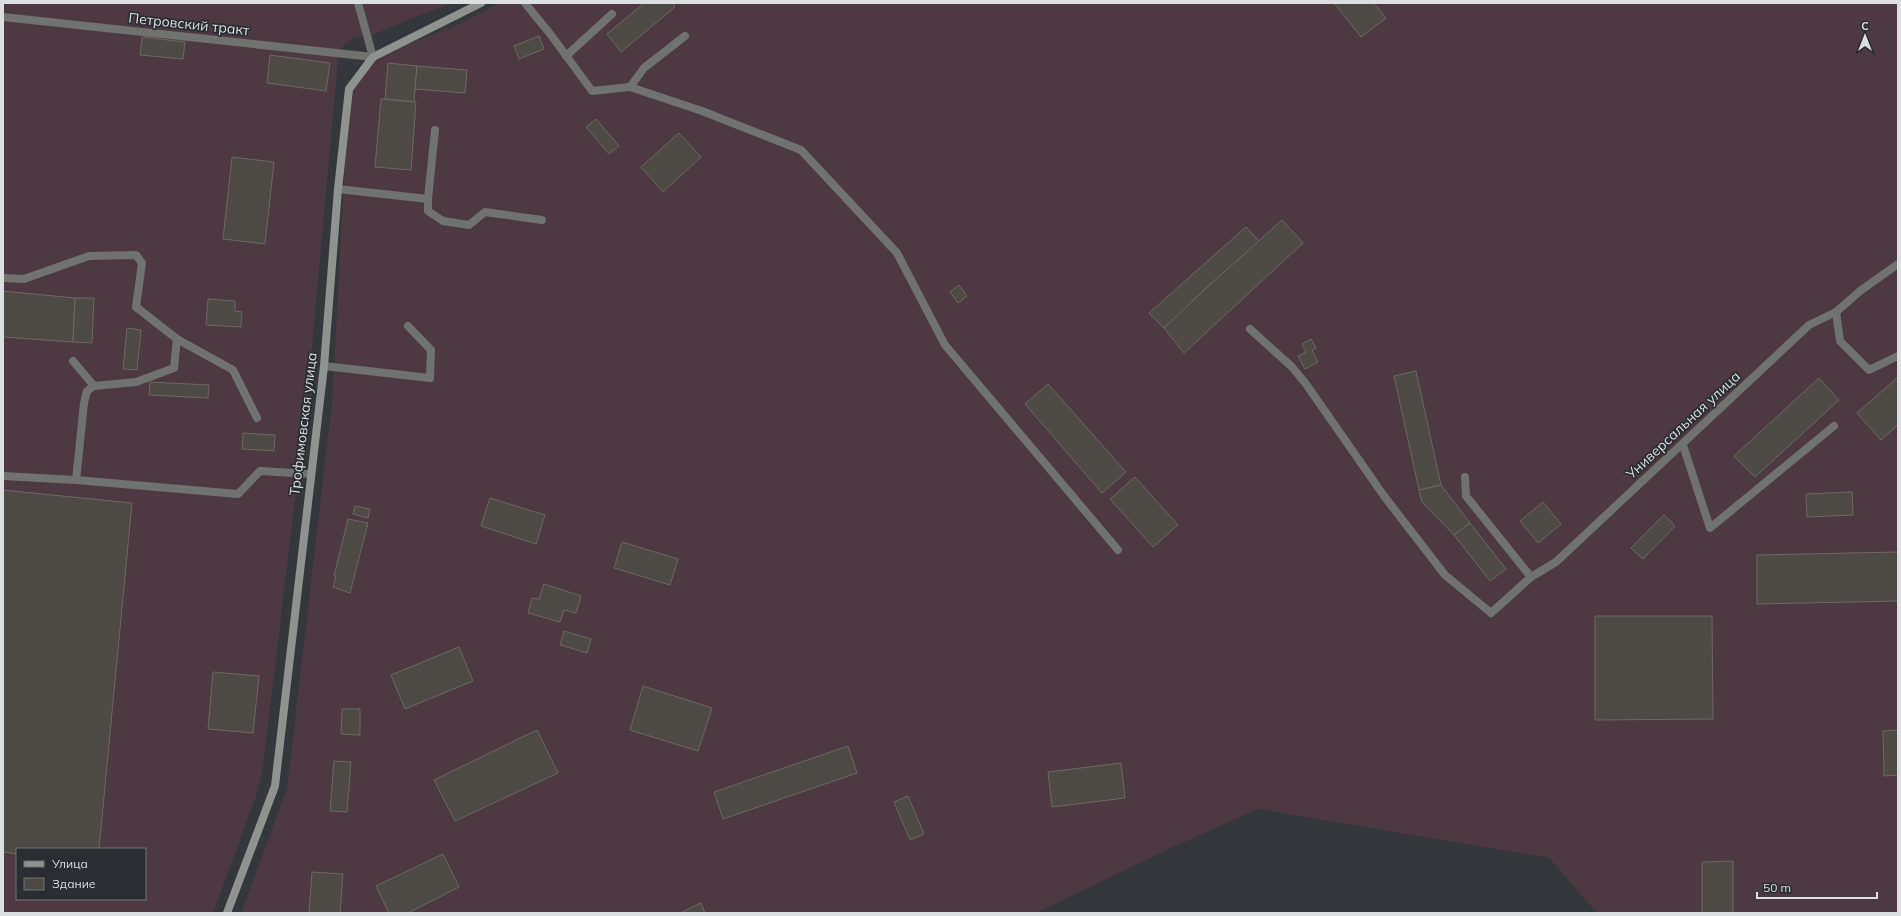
<svg xmlns="http://www.w3.org/2000/svg" width="1901" height="916" viewBox="0 0 1901 916" font-family="Mulish,sans-serif">
<rect width="100%" height="100%" fill="#34383c"/>
<g fill="#4c3941" fill-rule="evenodd">
<path d="M3,3h448l-82,33 -16,2 -14,12 -32,352 -45,372 -5,20 -44,119h-210zM17,849h128v50h-128z"/>
<path d="M499,3h1399v910h-301l-48,-55 -291,-49 -85,38 -137,66h-795l46,-125 45,-386 17,-313 24,-32 82,-31z"/>
</g>
<g fill="#4d4945" stroke="#6c6863">
<path d="M644,3h28l3,4 -54,45 -14,-18z"/>
<path d="M1334,3h40l12,15 -25,19z"/>
<path d="M539,36l5,13 -25,10 -5,-13z"/>
<path d="M142,37l43,5 -2,17 -43,-4z"/>
<path d="M270,55l60,8 -4,28 -59,-8z"/>
<path d="M388,63l29,3 -3,36 -29,-3z"/>
<path d="M417,66l50,4 -2,23 -50,-4z"/>
<path d="M381,99l35,3 -5,68 -36,-3z"/>
<path d="M596,119l23,27 -10,8 -23,-27z"/>
<path d="M679,133l22,24 -38,35 -22,-25z"/>
<path d="M232,157l42,5 -9,82 -42,-5z"/>
<path d="M1282,220l21,23 -119,110 -20,-25 42,-40z"/>
<path d="M1246,227l13,14 -53,47 -42,40 -15,-15z"/>
<path d="M959,285l8,11 -9,7 -8,-11z"/>
<path d="M3,291l72,7 -2,44 -70,-5z"/>
<path d="M75,298h19l-2,45 -19,-1z"/>
<path d="M208,299l27,2v10l7,1 -1,15 -35,-2z"/>
<path d="M127,328l14,2 -4,40 -14,-1z"/>
<path d="M1311,339l5,9 -4,2 6,12 -13,7 -7,-13 8,-4 -4,-8z"/>
<path d="M1416,371l25,114 -22,5 -25,-114z"/>
<path d="M1898,377v48l-17,15 -24,-27z"/>
<path d="M1819,378l20,22 -84,77 -21,-21z"/>
<path d="M150,382l59,3 -1,13 -59,-3z"/>
<path d="M1048,384l78,88 -24,21 -77,-89z"/>
<path d="M243,433l32,2 -1,16 -32,-2z"/>
<path d="M1135,477l43,48 -25,22 -43,-48z"/>
<path d="M1441,485l29,38 -16,12 -32,-33 -3,-12z"/>
<path d="M3,490l129,13 -33,346h-82v5l-14,-2z"/>
<path d="M1852,492l1,23 -46,2 -1,-23z"/>
<path d="M490,498l55,17 -9,29 -55,-18z"/>
<path d="M1543,502l18,22 -23,19 -18,-22z"/>
<path d="M355,506l15,3 -2,9 -15,-4z"/>
<path d="M1664,515l11,11 -32,33 -12,-11z"/>
<path d="M348,519l20,4 -18,70 -17,-6 3,-10 -2,-1z"/>
<path d="M1470,523l36,46 -16,12 -36,-46z"/>
<path d="M622,542l56,17 -8,26 -56,-17z"/>
<path d="M1898,552v49l-141,3v-49z"/>
<path d="M544,584l37,12 -5,17 -12,-3 -4,12 -32,-9 4,-15 7,1z"/>
<path d="M1595,616h117l1,103 -118,1z"/>
<path d="M564,631l27,8 -4,14 -27,-8z"/>
<path d="M459,647l14,34 -68,28 -14,-34z"/>
<path d="M213,672l46,4 -6,57 -45,-4z"/>
<path d="M643,686l69,22 -14,43 -68,-21z"/>
<path d="M342,709h18v26l-19,-1z"/>
<path d="M537,730l21,43 -103,48 -21,-41z"/>
<path d="M1898,730v45l-14,1 -1,-45z"/>
<path d="M848,746l9,27 -134,46 -9,-27z"/>
<path d="M334,761l17,1 -4,50 -17,-1z"/>
<path d="M1121,763l4,35 -73,9 -4,-35z"/>
<path d="M908,796l16,38 -14,6 -16,-38z"/>
<path d="M443,854l16,33 -51,26h-19l-13,-27z"/>
<path d="M1733,861v52h-31v-51z"/>
<path d="M312,872l31,2 -3,39h-31z"/>
<path d="M701,903l4,10h-25z"/>
</g>
<g fill="none" stroke-linecap="round" stroke-linejoin="round">
<g stroke="#707270" stroke-width="8">
<path d="M358,3l15,54"/>
<path d="M525,3l26,32 41,56 38,-4 72,24 99,39 96,103 48,92 173,205"/>
<path d="M566,56l46,-42"/>
<path d="M630,87l14,-19 41,-32"/>
<path d="M338,189l90,10 7,-69"/>
<path d="M428,199v12l15,10 26,4 16,-13 57,8"/>
<path d="M3,278l21,1 65,-23 47,-1 6,8 -6,44 41,32 -3,29 -38,14 -42,4 -21,-25"/>
<path d="M1836,312l4,29 29,29 29,-14"/>
<path d="M1250,329l42,38 14,17 78,112 61,79 46,38"/>
<path d="M177,339l56,31 24,48"/>
<path d="M324,366l106,12 1,-28 -23,-24"/>
<path d="M94,386l-7,5 -3,12 -8,77 162,14 22,-23 51,3"/>
<path d="M1683,445l27,83 124,-102"/>
<path d="M3,476l73,4"/>
<path d="M1465,477l1,19 65,81"/>
</g>
<g stroke="#707270" stroke-width="8">
<path d="M3,17l370,40"/>
<path d="M1491,613l40,-36 25,-15 253,-237 27,-13 24,-21 38,-27"/>
</g>
<path stroke="#8f9390" stroke-width="8" d="M227,913l48,-127 49,-420 14,-177 11,-100 24,-32 108,-54"/>
</g>
<g text-anchor="middle" stroke-width="3.5" stroke-linejoin="round" paint-order="stroke">
<g font-size="14" fill="#dcdfe1" stroke="#2a2e32">
<text transform="translate(189 24) rotate(6)" y="5">Петровский тракт</text>
<text transform="translate(303 424) rotate(-83)" y="5">Трофимовская улица</text>
<text transform="translate(1683 425) rotate(-43)" y="5">Универсальная улица</text>
</g>
</g>
<rect width="1901" height="916" fill="none" stroke="#dcdfe1" stroke-width="8"/>
<rect x="16" y="848" width="130" height="52" fill="#2a2e32" stroke="#717578"/>
<rect x="24" y="861" width="20" height="6" fill="#8f9390" stroke="#717578"/>
<text x="52" y="868" font-size="12" fill="#dcdfe1">Улица</text>
<rect x="24" y="878" width="20" height="12" fill="#4d4945" stroke="#717578"/>
<text x="52" y="888" font-size="12" fill="#dcdfe1">Здание</text>
<g transform="translate(1865 36)" stroke="#2a2e32" stroke-width="3" paint-order="stroke">
<path d="M0-3L7 15L0 10L-7 15Z" fill="#dcdfe1"/>
<text y="-6" font-size="11" font-weight="bold" text-anchor="middle" fill="#dcdfe1">С</text>
</g>
<path d="M1757 892v6h120v-6" fill="none" stroke="#dcdfe1" stroke-width="2"/>
<text x="1763" y="892" font-size="12" fill="#dcdfe1" stroke="#2a2e32" stroke-width="3" paint-order="stroke">50 m</text>
</svg>
